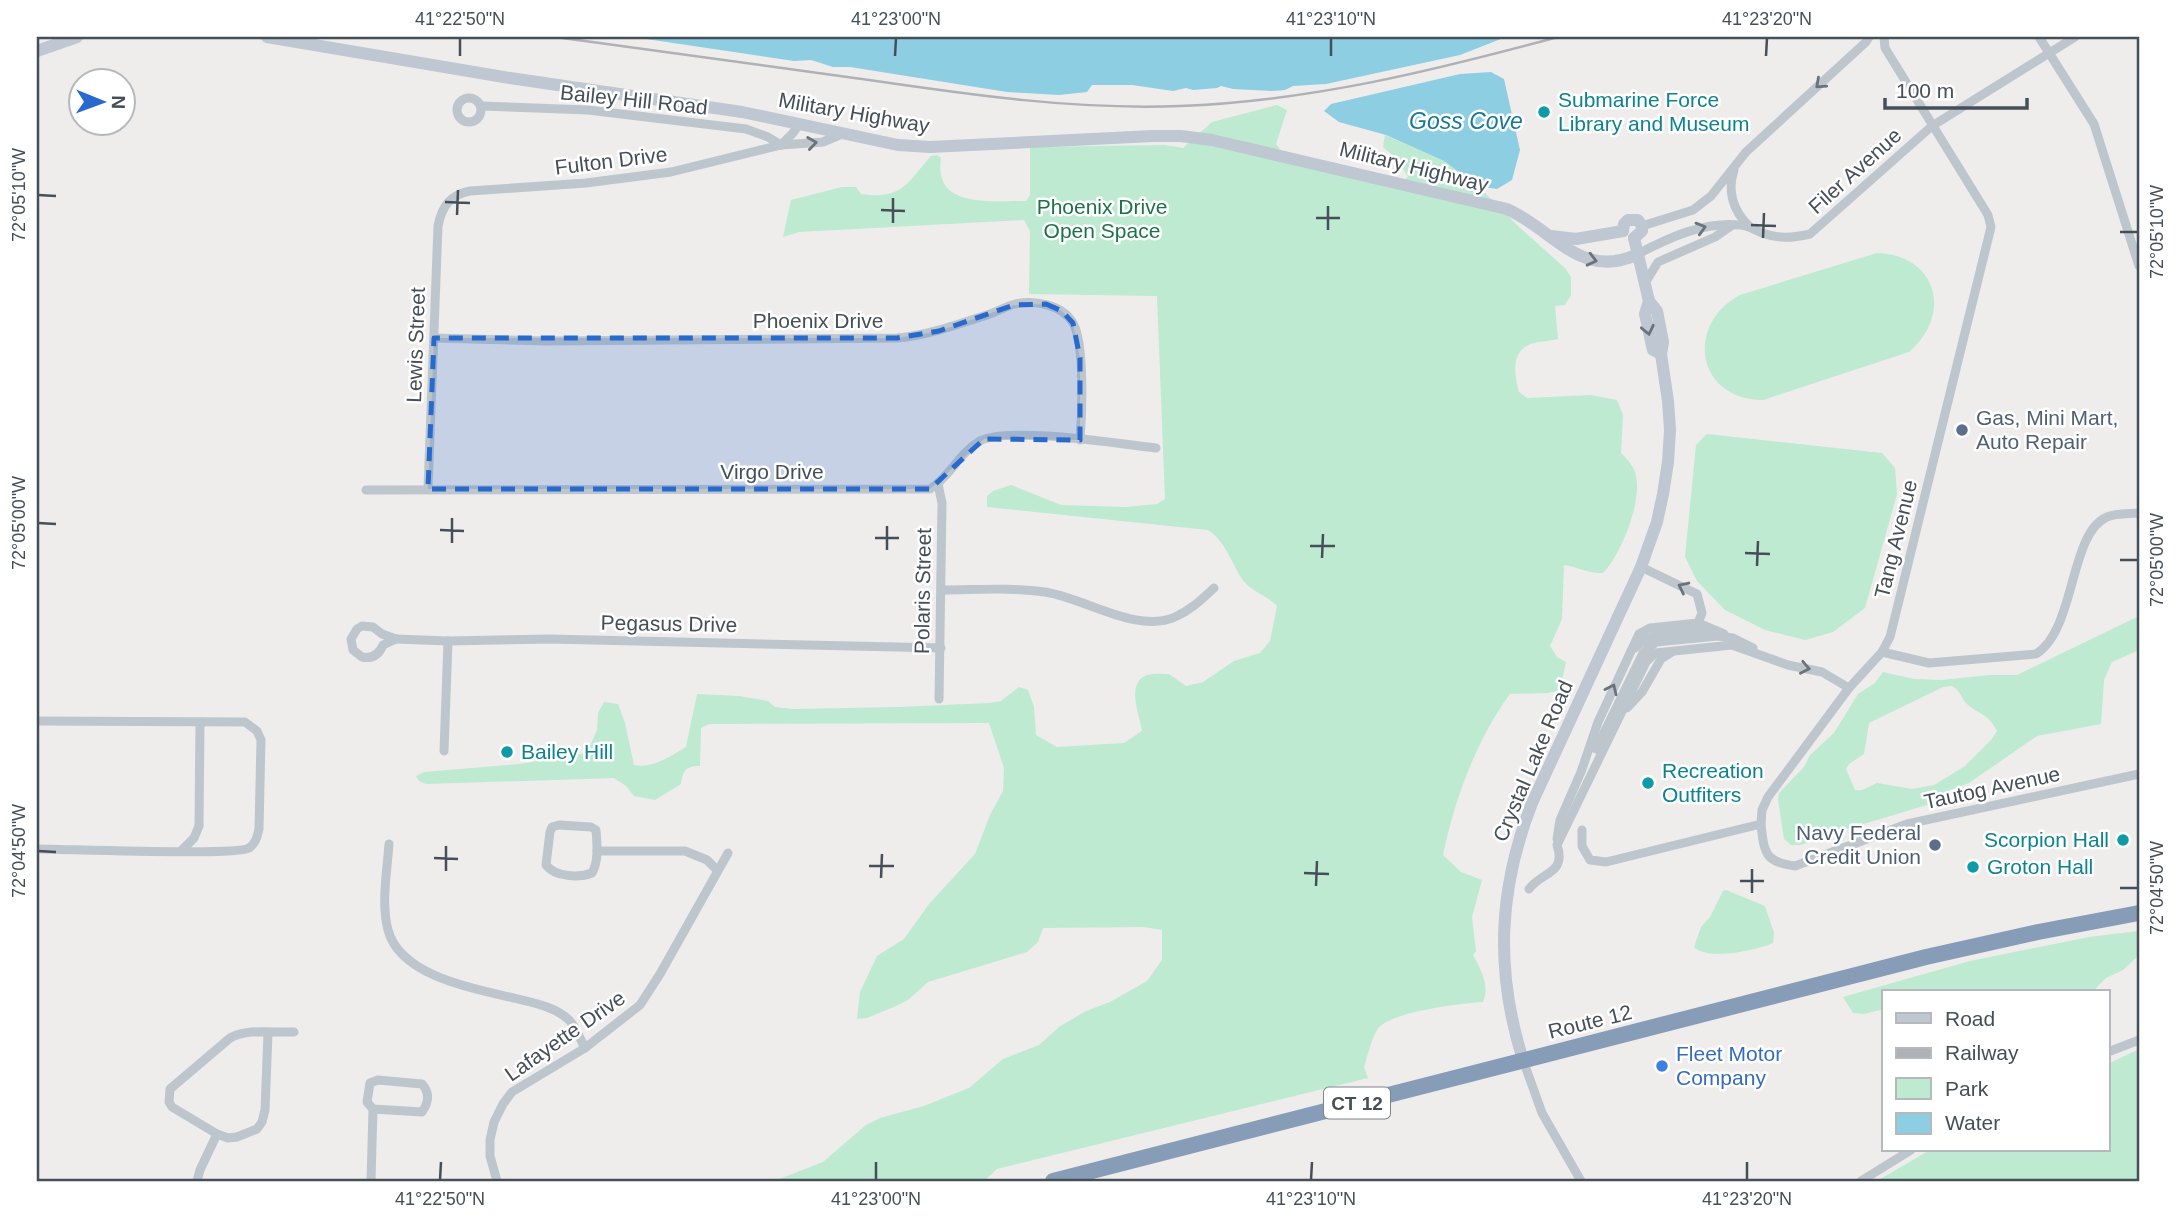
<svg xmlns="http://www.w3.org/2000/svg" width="2176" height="1218" viewBox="0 0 2176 1218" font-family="Arial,sans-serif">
<rect width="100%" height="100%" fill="#efecec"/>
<g fill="#bdead0" fill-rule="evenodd">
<path d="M1277,105l10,5 -11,34 14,18 105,25 13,-10 -10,-17 -15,-13 2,-12 59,26 34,25 41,41 46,41 6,9v18l-6,10 -10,1 3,33c-8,2 -16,2 -24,4 -24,6 -20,31 -15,49l8,6 64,-3 26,5 6,15 -2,38c7,7 13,13 15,23 6,26 -15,79 -33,97 -14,1 -25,-6 -39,-8l-2,54 -12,27 7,11 9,5 -6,28 -12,3 -38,1c-33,44 -56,107 -67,161l18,17 21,8 -10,37 4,34 -3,4c8,15 17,31 10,47 -21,1 -96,10 -106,28 -6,10 -9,25 -13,37l4,11 -371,91 -13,12h-210l49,-19 43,-37 14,-7 44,-12 45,-18 34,-29 36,-14 20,-18 27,-16 24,-9 37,-21 15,-21v-30l-18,-3 -101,1 -5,14 -11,10 -99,30 -20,18 -12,6 -29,12 -10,1 3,-27 17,-36 27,-17 25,-35 46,-50 15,-39 13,-24 1,-23 -15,-45 -280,1 -8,4 -1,38c-13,-1 -18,5 -19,18l-26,16 -21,-4 -8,-10 -12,-8 -188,6 -7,-3 -3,-5 8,-4 95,-8 68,-11 10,-23 1,-17 6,-11 14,2 7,19 9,42c18,4 37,-9 52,-18l11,-53 42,2 29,5 7,6 18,2 106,-2 90,-4 12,-2 18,-14 9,3 6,17 2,28 21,12 67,-4 18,-12c-2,-15 -17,-48 5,-56 6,-2 16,-1 22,-1l17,12 17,-4 31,-21 26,-8 10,-12 7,-35c-9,-10 -27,-15 -35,-27 -11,-17 -16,-37 -34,-49l-221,-23v-11l6,-5 18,-6 50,20 65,2 31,-3 8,-5 -8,-203 -128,-2 1,-63 -6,-11 -225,12 -16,5 8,-37 51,-13h14l5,7c42,6 46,-11 70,-38l6,-1 4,3c-8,52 52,42 85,43l4,-6v-48l135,-2 18,3 29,-26z"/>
<path d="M1877,253c60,2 76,61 32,99l-146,48c-66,0 -79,-75 -23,-105z"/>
<path d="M1707,434l175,19 13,15 2,26 -32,114 -32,24 -28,8 -40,-10 -40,-20 -28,-29 -12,-24 11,-112z"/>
<path d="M2139,616v34l-27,12 -8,18 -3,44 -64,12 -68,47 -19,7 -23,15 -100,30 -26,10h-10l-7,-6 -6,-40 1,-6 25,-26 6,-12 24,-22 24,-39 17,-11 8,-11 31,7 28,1 48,-5h27zM1952,686c8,4 9,12 15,18 12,11 20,8 30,27l-6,9 -26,26 -31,19 -22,4 -35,-6 -15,7h-7l-9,-21 3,-5 15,-10 5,-31 74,-36z"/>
<path d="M1726,890l39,16 9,27 -1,10c-16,7 -65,18 -79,4l7,-20 9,-10 13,-26z"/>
<path d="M2139,931v24l-16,15 -17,8 -14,14 -31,-2 -13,2h-164v17l-20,5 -11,-1 -10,-16 127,-36 119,-24z"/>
<path d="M2139,1049v132h-262l53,-31h178v-86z"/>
</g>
<g fill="#8ecee3">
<path d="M633,37h873l-46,18 -134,29 -33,2 -8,4 -13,1 -39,-2 -12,-3 -4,2 -24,2 -7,-2 -13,3 -41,-6h-40l-5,7 -28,3 -52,-3 -157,-25h-17l-22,-7 -17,1z"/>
<path d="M1491,72l13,7 16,71 -8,30 -15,9 -19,-3 -34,-25 -58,-26 -47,-13 -15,-11 7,-7 129,-30z"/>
</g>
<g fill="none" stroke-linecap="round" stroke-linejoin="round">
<g stroke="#bec6cd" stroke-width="9">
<path d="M2039,37l55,87 45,142"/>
<circle cx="469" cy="110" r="12"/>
<path d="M481,106l107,4 158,19 22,8 13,8"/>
<path d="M781,145l12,-12 6,-9"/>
<path d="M1734,170c-7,21 -1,41 15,56"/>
<path d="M1642,226l51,-16 18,-14 35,-44 120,-110 3,-5"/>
<path d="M1638,254c32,-17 67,-33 103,-29 8,1 14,5 21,8 17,6 30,5 48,1l122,-108 143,-89"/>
<path d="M1645,283l13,-21 57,-25 16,-11"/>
<path d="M434,338l114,3 349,-3c32,-3 62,-14 93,-24 8,-3 17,-8 25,-10 19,-4 47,0 58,19 12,21 9,92 7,117"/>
<path d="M938,484l4,19 -3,196"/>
<path d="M428,489l10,-263c4,-20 12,-31 32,-35l116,-8 85,-11 110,-27 42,-3 19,-8"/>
<path d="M366,490l564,-1c20,-12 29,-36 50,-48 27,-15 140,3 176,7"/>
<path d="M1641,567l56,27 5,19 -4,10"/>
<path d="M942,590c34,0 69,-3 103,2 40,6 92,42 130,25 16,-7 27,-18 39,-29"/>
<path d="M362,626l11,1 9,7 14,5 -13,6c-4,10 -11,14 -21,12l-9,-7 -2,-11 6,-10z"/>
<path d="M396,639l52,2 102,-2 391,9"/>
<path d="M1635,648c19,-19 50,-17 76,-19"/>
<path d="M1882,652l47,11 107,-9c40,-25 33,-121 71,-137 9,-4 22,-3 32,-4"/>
<path d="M1627,708l15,-16 19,-33 11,-7"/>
<path d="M37,721l208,1 12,9 4,9 -2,89c-2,8 -3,14 -10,19 -11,8 -185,1 -212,1"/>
<path d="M1596,749l47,-96 13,-11 62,-6 15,2 20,10"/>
<path d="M444,751l4,-110"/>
<path d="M1761,824c3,29 4,38 34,42l112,-42 232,-50"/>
<path d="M559,825l32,2 5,3c1,14 3,31 -4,43 -13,5 -37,4 -46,-8l4,-33 2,-5z"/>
<path d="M1582,830v16l8,14 16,2 155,-38 1,-14 6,-13 81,-109 33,-36 8,-15 101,-410 -3,-12 -103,-167 -1,-11"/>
<path d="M1557,839l3,-19 21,-48 17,-50 41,-88 11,-6 48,-5 26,11"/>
<path d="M389,844c-2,28 -8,59 -1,86 12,46 86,59 126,68 19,5 40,8 55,22 7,7 11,19 16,28"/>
<path d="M181,851l13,-13 5,-12 1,-104"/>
<path d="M597,851h88l22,9 10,10"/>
<path d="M1529,889c12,-17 38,-15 28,-44l89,-183 9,-9 77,-8 56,20 34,7 27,16"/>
<path d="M268,1033l-3,77 -3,12 -5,7 -20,8 -9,1 -11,-4 -45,-27 -3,-5 1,-13 60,-51c17,-10 45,-5 64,-6"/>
<path d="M2108,1052l31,-12"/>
<path d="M1523,1060l19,53 39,68"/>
<path d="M197,1181l3,-11 17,-36"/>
<path d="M371,1181l2,-72 -6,-7 3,-19 8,-3 44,4c8,9 7,18 0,28l-49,-3"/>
<path d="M497,1181l-7,-25v-16l4,-18 9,-18 9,-12 73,-44 55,-43 20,-31 68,-121"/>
<path d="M1861,1181l50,-31"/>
</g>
<g stroke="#bec7d2" stroke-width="12">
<path d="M267,37l243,41 232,34 156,33 32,2 223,-11h28l31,4 295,69c47,21 74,72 131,45"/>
<path d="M37,51l40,-14"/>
<path d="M1623,231l1,-7 4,-4h10l4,6v5l-8,7"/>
<path d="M1551,236l25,3 47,-8"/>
<path d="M1649,301l-4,13 7,32 1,4 8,4"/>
<path d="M1523,1060c-28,-89 -25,-170 9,-257l109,-236 16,-45 6,-28 5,-32 2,-32 -2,-29 -7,-47 2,-12 -6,-31 -8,-10 -15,-63"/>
</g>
<path stroke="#879db7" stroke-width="16" d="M1053,1181l873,-224 112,-25 101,-19"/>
<path stroke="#afb1b6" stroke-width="2.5" d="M555,37c105,14 210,29 314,43 103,15 206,30 311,26 131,-5 252,-35 378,-69"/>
</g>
<defs><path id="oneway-chevron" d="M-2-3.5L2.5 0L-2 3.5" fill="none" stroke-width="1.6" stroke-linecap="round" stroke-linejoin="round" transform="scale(1.75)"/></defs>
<g stroke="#6a737b">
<use href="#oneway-chevron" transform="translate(1820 84) rotate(138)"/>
<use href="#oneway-chevron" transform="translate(812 143) rotate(-8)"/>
<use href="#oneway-chevron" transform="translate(1701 228) rotate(-16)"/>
<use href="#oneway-chevron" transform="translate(1683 587) rotate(-154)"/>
<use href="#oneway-chevron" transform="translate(1805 668) rotate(11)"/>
<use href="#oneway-chevron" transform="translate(1612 689) rotate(-65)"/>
</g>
<g stroke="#6a737d">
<use href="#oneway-chevron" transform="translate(1592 260) rotate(14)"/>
<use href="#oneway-chevron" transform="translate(1648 330) rotate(78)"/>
</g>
<path fill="#2869cd" fill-opacity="0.2" stroke="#2869cd" stroke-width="5" stroke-dasharray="14 9" stroke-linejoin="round" d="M1046,304l16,7 11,12 7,35v82l-96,-1 -54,50h-502l6,-151h463l42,-7 75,-26z"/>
<path fill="none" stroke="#464f58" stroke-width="2.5" d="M460,56v-18M895,56l1,-18M1331,56v-18M1766,56l1,-18M38,195l18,1M445,202l25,1M881,210l24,1M457,215l1,-25M1316,218h24M893,223v-25M1751,225l25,1M1328,230v-24M2120,232h18M1763,238l1,-25M38,523l18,1M440,530l24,1M875,538h24M452,543v-25M1310,546h25M887,550v-24M1745,553l25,1M1322,558l1,-24M2120,560h18M1757,566l1,-25M38,851l18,1M434,858l24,1M869,866h25M446,871v-25M1304,873l25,1M881,878l1,-24M1740,881h24M1316,886l1,-25M2120,888h18M1752,893v-24M440,1180l1,-18M876,1180v-18M1311,1180l1,-18M1747,1180v-18"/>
<g fill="#0f9aa8" stroke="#fff" stroke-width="2.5">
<circle cx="1544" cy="112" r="7"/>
<circle cx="507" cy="752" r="7"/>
<circle cx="1648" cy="783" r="7"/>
<circle cx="2123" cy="840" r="7"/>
<circle cx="1973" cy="867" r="7"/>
</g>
<g fill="#5c6f8a" stroke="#fff" stroke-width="2.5">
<circle cx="1962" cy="430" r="7"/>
<circle cx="1935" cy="845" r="7"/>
</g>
<circle fill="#3f7fe0" stroke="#fff" stroke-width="2.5" cx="1662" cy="1066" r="7"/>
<g text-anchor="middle" stroke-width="5" stroke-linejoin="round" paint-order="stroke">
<rect fill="#fff" stroke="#7e848a" stroke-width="2" x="1324" y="1087.5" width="66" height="31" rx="5"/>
<g font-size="19" font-weight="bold" fill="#464f58">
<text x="1357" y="1110">CT 12</text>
</g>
<g font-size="21" fill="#464f58" stroke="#fff">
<text transform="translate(634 100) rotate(6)" y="7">Bailey Hill Road</text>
<text transform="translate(854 113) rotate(10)" y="7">Military Highway</text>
<text transform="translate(611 161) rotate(-7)" y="7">Fulton Drive</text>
<text transform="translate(1414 167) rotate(14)" y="7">Military Highway</text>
<text transform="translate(1855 171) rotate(-42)" y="7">Filer Avenue</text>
<text x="818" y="328">Phoenix Drive</text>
<text transform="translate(416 345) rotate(-88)" y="7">Lewis Street</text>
<text x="772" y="479">Virgo Drive</text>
<text transform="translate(1896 539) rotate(-76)" y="7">Tang Avenue</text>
<text transform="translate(923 591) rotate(-89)" y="7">Polaris Street</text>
<text transform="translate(669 624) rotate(1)" y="7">Pegasus Drive</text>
<text transform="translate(1533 761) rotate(-67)" y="7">Crystal Lake Road</text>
<text transform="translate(1992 788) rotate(-12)" y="7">Tautog Avenue</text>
<text transform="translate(1590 1022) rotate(-14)" y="7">Route 12</text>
<text transform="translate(565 1036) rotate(-35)" y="7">Lafayette Drive</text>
</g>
<g font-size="21" fill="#0d838f" stroke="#fff" text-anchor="start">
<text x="1558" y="107">Submarine Force<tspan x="1558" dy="24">Library and Museum</tspan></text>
<text x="521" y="759">Bailey Hill</text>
<text x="1662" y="778">Recreation<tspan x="1662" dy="24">Outfiters</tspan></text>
<text x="2109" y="847" text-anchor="end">Scorpion Hall</text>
<text x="1987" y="874">Groton Hall</text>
</g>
<g font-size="21" fill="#1e724b" stroke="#fff">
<text x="1102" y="214">Phoenix Drive<tspan x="1102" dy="24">Open Space</tspan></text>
</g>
<g font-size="21" fill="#4e5e75" stroke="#fff" text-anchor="start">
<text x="1976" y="425">Gas, Mini Mart,<tspan x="1976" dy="24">Auto Repair</tspan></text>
<text x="1921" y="840" text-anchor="end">Navy Federal<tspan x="1921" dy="24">Credit Union</tspan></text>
</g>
<g font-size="21" fill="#366cbe" stroke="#fff" text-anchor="start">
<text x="1676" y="1061">Fleet Motor<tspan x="1676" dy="24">Company</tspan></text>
</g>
<g font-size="23" font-style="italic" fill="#187899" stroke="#fff">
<text x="1466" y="129">Goss Cove</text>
</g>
</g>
<rect width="2176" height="1218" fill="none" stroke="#ffffff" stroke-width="77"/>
<rect x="1882" y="990" width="228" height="161" fill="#ffffff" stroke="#b5b9bc" stroke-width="2"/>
<rect x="1896" y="1013" width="35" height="10" fill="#bec7d2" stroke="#b5b9bc" stroke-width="2"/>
<text x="1945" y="1026" font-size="21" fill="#464f58">Road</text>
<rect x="1896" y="1048" width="35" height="10" fill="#afb1b6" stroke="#b5b9bc" stroke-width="2"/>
<text x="1945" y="1060" font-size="21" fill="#464f58">Railway</text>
<rect x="1896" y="1078" width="35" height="21" fill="#bdead0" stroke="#b5b9bc" stroke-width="2"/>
<text x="1945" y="1096" font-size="21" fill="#464f58">Park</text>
<rect x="1896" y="1113" width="35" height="21" fill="#8ecee3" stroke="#b5b9bc" stroke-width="2"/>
<text x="1945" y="1130" font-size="21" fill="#464f58">Water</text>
<g transform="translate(102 102) rotate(91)"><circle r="33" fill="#ffffff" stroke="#b5b9bc" stroke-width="2"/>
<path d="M0-5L12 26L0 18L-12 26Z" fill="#2869cd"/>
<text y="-10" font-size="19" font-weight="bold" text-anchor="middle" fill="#464f58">N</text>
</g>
<path d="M1885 98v10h142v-10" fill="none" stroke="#464f58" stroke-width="3.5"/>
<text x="1896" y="98" font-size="21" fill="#464f58" stroke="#ffffff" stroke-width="5" paint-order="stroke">100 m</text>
<rect x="38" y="38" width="2100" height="1142" fill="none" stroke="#464f58" stroke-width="2.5"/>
<g font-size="18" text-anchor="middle" fill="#464f58">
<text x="460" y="25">41°22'50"N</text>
<text x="896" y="25">41°23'00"N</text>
<text x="1331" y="25">41°23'10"N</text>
<text x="1767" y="25">41°23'20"N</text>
<text transform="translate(19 195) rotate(-90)" y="6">72°05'10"W</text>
<text transform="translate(2157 232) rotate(-90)" y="6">72°05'10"W</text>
<text transform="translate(19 523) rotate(-90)" y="6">72°05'00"W</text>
<text transform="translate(2157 560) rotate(-90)" y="6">72°05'00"W</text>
<text transform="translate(19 851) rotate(-90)" y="6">72°04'50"W</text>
<text transform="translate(2157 888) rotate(-90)" y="6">72°04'50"W</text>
<text x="440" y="1205">41°22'50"N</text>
<text x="876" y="1205">41°23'00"N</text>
<text x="1311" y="1205">41°23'10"N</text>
<text x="1747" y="1205">41°23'20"N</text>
</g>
</svg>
